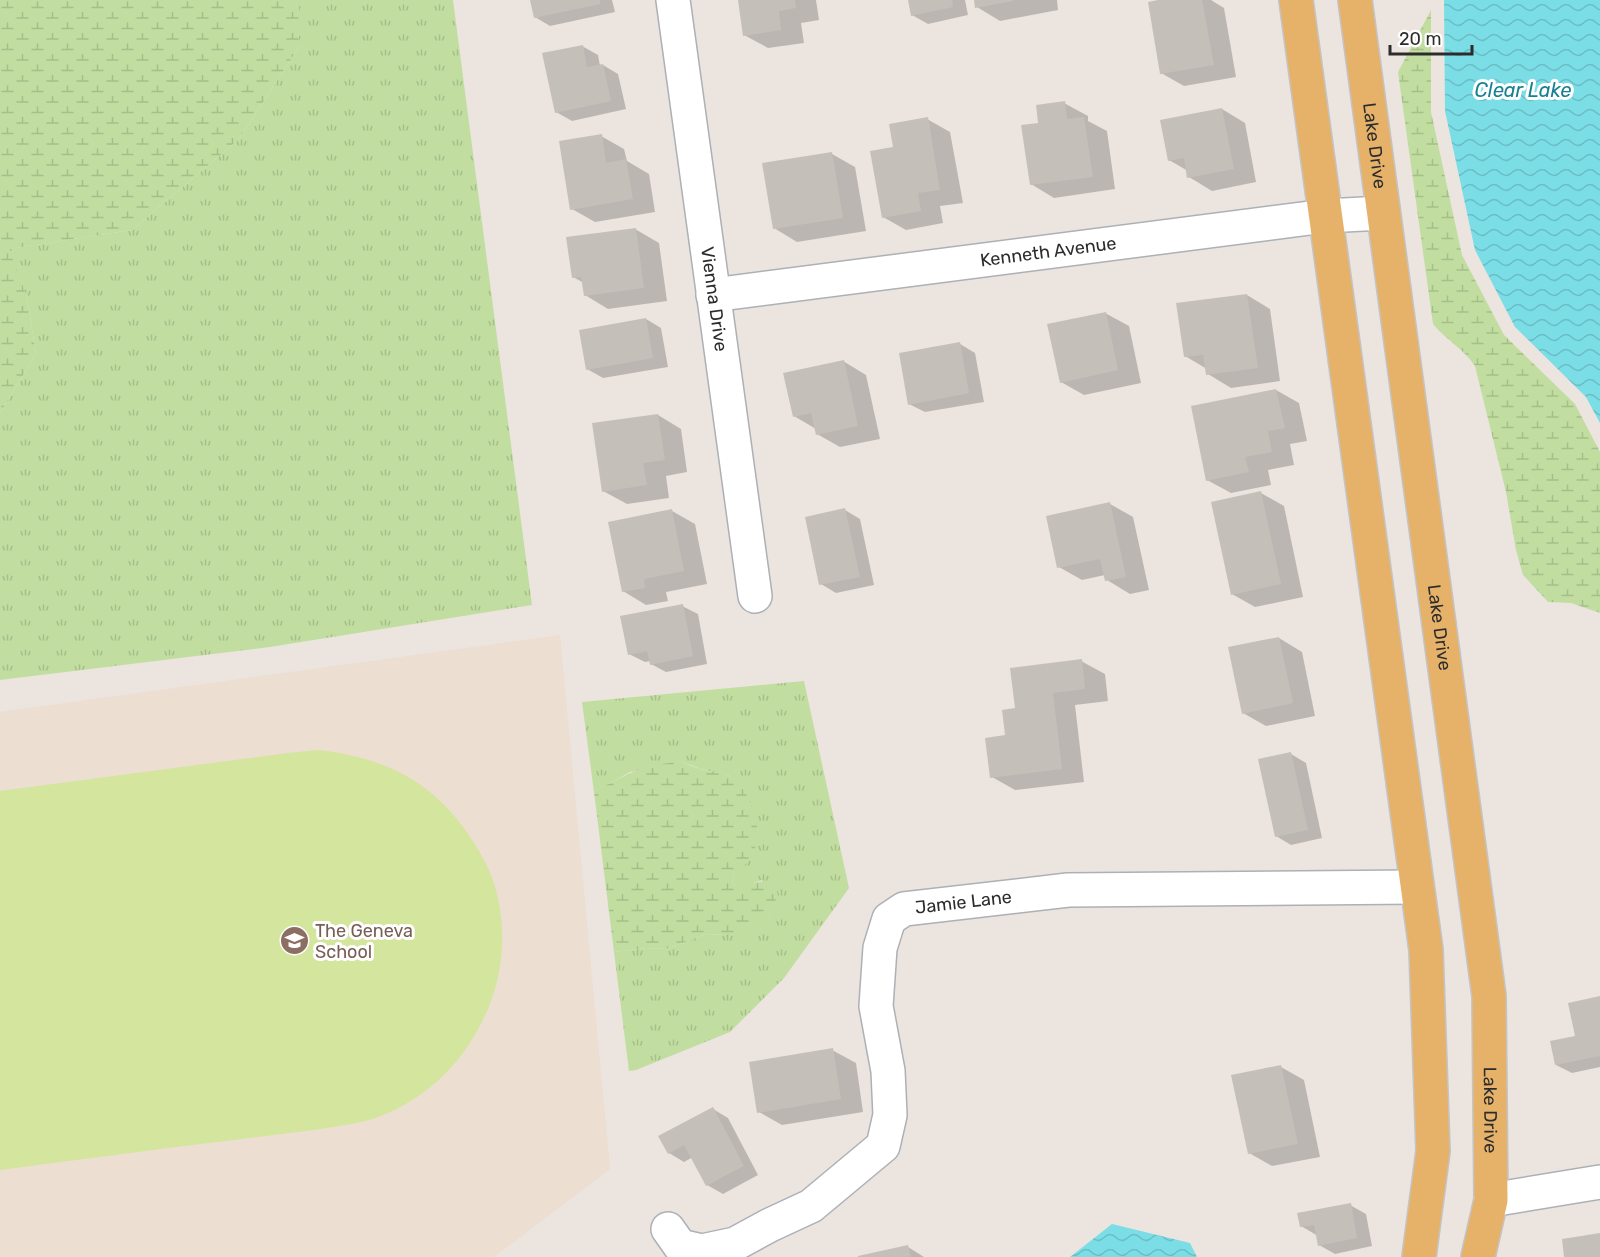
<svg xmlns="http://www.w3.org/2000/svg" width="1600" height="1257" viewBox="0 0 1600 1257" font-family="Rubik,sans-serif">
<defs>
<pattern id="grass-tufts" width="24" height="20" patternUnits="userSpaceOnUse" patternTransform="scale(1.5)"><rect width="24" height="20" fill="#c1dea0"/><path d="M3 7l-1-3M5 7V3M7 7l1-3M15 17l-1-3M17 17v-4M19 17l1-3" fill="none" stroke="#a6bf8a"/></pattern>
<pattern id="wetland-marsh" width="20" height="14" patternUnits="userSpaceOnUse" patternTransform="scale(1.5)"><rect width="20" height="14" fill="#c1dea0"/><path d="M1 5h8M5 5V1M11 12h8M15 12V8" fill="none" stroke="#a6bf8a"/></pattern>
<pattern id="water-waves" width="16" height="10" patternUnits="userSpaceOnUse" patternTransform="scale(1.5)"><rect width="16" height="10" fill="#7bdde6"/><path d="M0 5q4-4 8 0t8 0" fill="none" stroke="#6abec5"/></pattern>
</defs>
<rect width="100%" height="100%" fill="#ece4df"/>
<path fill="#ecded0" d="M560,635l50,534 -116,88h-494v-545z"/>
<g fill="url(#grass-tufts)">
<path d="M299,0h154l79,605 -262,42 -270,33v-267l36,-59 -9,-57 -19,-48 124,-19 107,-91 60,-92z"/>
<path d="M804,681l45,207 -65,90 -54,54 -94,38 -7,1 -15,-119 32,-4 20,1 38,-14h15l50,-18 2,-8 -9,-29 -18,6 -12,-2 2,-13 -4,-95 -29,-7 -19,-7 -52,10 -36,20 -12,-90z"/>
</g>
<g fill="url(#wetland-marsh)">
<path d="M0,0h299v47l-60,92 -107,91 -123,19 18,48 9,57 -36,59z"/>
<path d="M1431,10v102l31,143 42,80 71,69 25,48v161l-29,-10 -23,-1 -25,-27 -7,-25 -10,-58 -31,-126c-11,-17 -29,-26 -42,-42l-35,-252z"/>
<path d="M682,762c7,3 14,6 22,8 8,2 20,3 27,7 28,21 40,79 3,95l-2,12c18,4 23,-6 41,-1l5,11 -9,23 -31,17 -34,1 -38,14 -20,-1 -32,4 -20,-160c30,-17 53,-29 88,-30z"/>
</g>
<path fill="#d4e59d" d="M318,750c79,9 128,40 166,110 21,39 23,91 10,132 -17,53 -53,97 -104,120 -18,9 -38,12 -57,15 -33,5 -66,9 -99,13 -78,9 -156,20 -234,30v-379l288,-38z"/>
<g fill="url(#water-waves)">
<path d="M1444,0h156v423l-14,-26 -71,-70 -40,-77 -30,-139z"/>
<path d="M1112,1224l78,19 7,14h-127z"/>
</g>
<g fill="#0003">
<path d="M531,0h81l3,12 -65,14 -15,-9z"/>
<path d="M739,0h77l3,20 -18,3 3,20 -36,5 -24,-13z"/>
<path d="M909,0h56l3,15 -40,9 -16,-9z"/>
<path d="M975,0h82l1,10 -58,11 -23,-14z"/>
<path d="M1168,0h43l13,8 12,69 -52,9 -23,-13z"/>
<path d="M582,46l16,9 2,11 3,-1 15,9 8,35 -54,12 -16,-9z"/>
<path d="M1064,103l24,13v5l19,10 8,58 -61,9 -23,-14z"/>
<path d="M1222,109l23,14 11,59 -44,9 -23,-14 -1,-6 -19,-11z"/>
<path d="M927,119l23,13 13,71 -23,3 3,17 -37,7 -23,-13 12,-69z"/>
<path d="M601,136l23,13 3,12 22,13 6,38 -60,10 -23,-13z"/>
<path d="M832,154l23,13 11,64 -69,11 -23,-14z"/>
<path d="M635,229l24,14 8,58 -59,8 -23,-14 -1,-12 -11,-6z"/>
<path d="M1247,295l23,14 10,72 -49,7 -23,-14 -1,-5 -22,-13z"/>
<path d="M1105,313l24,13 12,57 -57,12 -23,-13z"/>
<path d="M646,319l15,9 7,39 -65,11 -16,-9z"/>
<path d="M960,344l15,9 9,49 -59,10 -16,-8z"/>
<path d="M843,361l23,14 14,64 -40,8 -23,-13 -1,-5 -22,-13z"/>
<path d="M1276,390l23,13 8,38 -17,3 4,21 -26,5 3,15 -40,8 -24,-13z"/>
<path d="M658,415l23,14 6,43 -21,4 3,22 -42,6 -24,-13z"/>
<path d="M1261,493l23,13 19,91 -48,10 -23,-13z"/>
<path d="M1110,504l23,13 16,73 -19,4 -23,-14 -2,-5 -23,5 -23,-13z"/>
<path d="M845,510l15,9 14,66 -38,8 -15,-9z"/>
<path d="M672,511l23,13 12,60 -41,8 2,9 -22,4 -23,-14z"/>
<path d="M682,606l16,8 9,50 -41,8 -15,-8 -1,-3 -5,1 -16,-8z"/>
<path d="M1279,638l23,14 13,64 -49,10 -23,-13z"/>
<path d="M1081,661l24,13 3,27 -33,4 9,77 -69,8 -23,-13 25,-68z"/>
<path d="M1291,754l15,9 16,75 -31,7 -15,-9z"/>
<path d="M1600,997v70l-28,6 -16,-8 21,-28z"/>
<path d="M832,1050l24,13 7,49 -81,13 -23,-13z"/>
<path d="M1281,1067l23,13 16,77 -48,9 -23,-13z"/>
<path d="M713,1109l15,9 30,57 -35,19 -16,-9 -14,-28 -9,5 -15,-9z"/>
<path d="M1350,1205l16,9 6,32 -37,8 -16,-9 -1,-9 -17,-10z"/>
<path d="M908,1247l16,10h-62z"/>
</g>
<g fill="#c5bfba">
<path d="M530,0h70v4l-66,14z"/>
<path d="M738,0h57l1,8 -17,3 2,19 -38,6z"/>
<path d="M908,0h44l1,7 -42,9z"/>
<path d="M974,0h39v1l-38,7z"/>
<path d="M1158,0h44l12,65 -54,9 -12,-72z"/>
<path d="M583,45l4,22 16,-3 8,37 -56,12 -13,-60z"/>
<path d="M1065,101l2,18 17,-2 9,60 -63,8 -9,-60 17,-2 -2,-18z"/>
<path d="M1222,108l12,61 -47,9 -3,-20 -16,3 -8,-41z"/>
<path d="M928,117l12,73 -22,3 3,18 -39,7 -12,-67 23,-4 -4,-23z"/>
<path d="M602,134l4,29 20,-4 7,40 -63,11 -11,-69z"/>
<path d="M832,152l11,66 -70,11 -11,-66z"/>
<path d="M636,228l8,60 -60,8 -3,-19 -9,1 -6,-41z"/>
<path d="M1247,294l11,74 -52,7 -3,-20 -19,2 -8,-54z"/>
<path d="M1106,312l12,58 -58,13 -13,-59z"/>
<path d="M646,318l7,40 -67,12 -7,-40z"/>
<path d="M960,342l9,51 -61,12 -9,-52z"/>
<path d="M844,360l14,66 -42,9 -5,-22 -18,4 -10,-44z"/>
<path d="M1276,389l9,39 -17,3 4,21 -27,5 4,15 -43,9 -15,-75z"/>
<path d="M658,414l7,46 -22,3 4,22 -45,7 -10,-69z"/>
<path d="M1261,491l20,93 -50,11 -20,-93z"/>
<path d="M1110,502l16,75 -21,4 -5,-22 -43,9 -11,-52z"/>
<path d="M845,508l15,69 -41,8 -14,-68z"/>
<path d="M672,509l12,62 -40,8 1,9 -23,4 -14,-70z"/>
<path d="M683,604l10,52 -43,9 -3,-14 -19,4 -8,-39z"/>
<path d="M1279,637l14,66 -51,11 -14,-67z"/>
<path d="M1082,659l3,30 -32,4 9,76 -72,9 -5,-40 20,-3 -3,-25 13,-2 -5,-40z"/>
<path d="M1291,752l17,78 -33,7 -17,-78z"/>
<path d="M1600,996v60l-45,9 -5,-24 25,-5 -7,-33z"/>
<path d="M833,1048l8,51 -84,14 -8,-51z"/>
<path d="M1281,1065l17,79 -50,10 -17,-79z"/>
<path d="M713,1107l31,59 -38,20 -22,-41 -16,9 -10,-18z"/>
<path d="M1351,1203l6,35 -39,8 -4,-21 -14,2 -3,-14z"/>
<path d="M1600,1233v24h-36l-2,-18z"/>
<path d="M908,1245l3,12h-53v-1z"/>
</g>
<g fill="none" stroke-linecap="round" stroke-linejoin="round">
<defs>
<g id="minor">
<path id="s1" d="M673,0l82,596"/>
<path id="s2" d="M713,295l612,-79 58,-3"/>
<path d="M1491,1200l109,-18"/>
<path id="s3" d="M668,1229l12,17 22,5 33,-7 35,-19 41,-19 72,-60 7,-31 -2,-44 -12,-65 4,-58 9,-29 15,-10 164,-19 349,-3"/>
</g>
<g id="major">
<path d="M1296,0l130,950 7,201 -14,106"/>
<path id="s4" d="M1355,0l134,996 2,204 -13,57"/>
</g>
</defs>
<use href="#minor" stroke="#acb0b7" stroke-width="36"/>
<use href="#major" stroke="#c4c4c4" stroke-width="36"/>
<use href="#minor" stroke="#fff" stroke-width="33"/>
<use href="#major" stroke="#e6b26a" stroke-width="33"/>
</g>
<defs>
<symbol id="school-disc" viewBox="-11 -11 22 22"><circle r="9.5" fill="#8d6e63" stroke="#fff"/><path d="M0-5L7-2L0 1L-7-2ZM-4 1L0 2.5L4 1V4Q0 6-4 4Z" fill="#fff"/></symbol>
</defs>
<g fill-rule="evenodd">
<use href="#school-disc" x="278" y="924" width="33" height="33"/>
</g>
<g text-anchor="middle" stroke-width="6" stroke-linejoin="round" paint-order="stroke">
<g font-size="18" fill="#2c2c2c" stroke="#fff">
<text dy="6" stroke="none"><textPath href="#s4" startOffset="147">Lake Drive</textPath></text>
<text dy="6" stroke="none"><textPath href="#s2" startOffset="338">Kenneth Avenue</textPath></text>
<text dy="6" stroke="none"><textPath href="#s1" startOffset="302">Vienna Drive</textPath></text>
<text dy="6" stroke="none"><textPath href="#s4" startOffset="633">Lake Drive</textPath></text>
<text dy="6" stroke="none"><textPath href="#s3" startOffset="564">Jamie Lane</textPath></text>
<text dy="6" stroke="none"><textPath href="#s4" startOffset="1119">Lake Drive</textPath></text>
</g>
<g font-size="18" fill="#785e54" stroke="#fff" text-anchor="start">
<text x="315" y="937">The Geneva<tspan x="315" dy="21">School</tspan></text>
</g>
<g font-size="20" font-style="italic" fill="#188093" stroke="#fff">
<text x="1523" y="97">Clear Lake</text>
</g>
</g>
<path d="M1390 45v9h82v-9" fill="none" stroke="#2c2c2c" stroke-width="3"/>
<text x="1399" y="45" font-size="18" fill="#2c2c2c" stroke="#ffffff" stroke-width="4.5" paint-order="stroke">20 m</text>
</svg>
